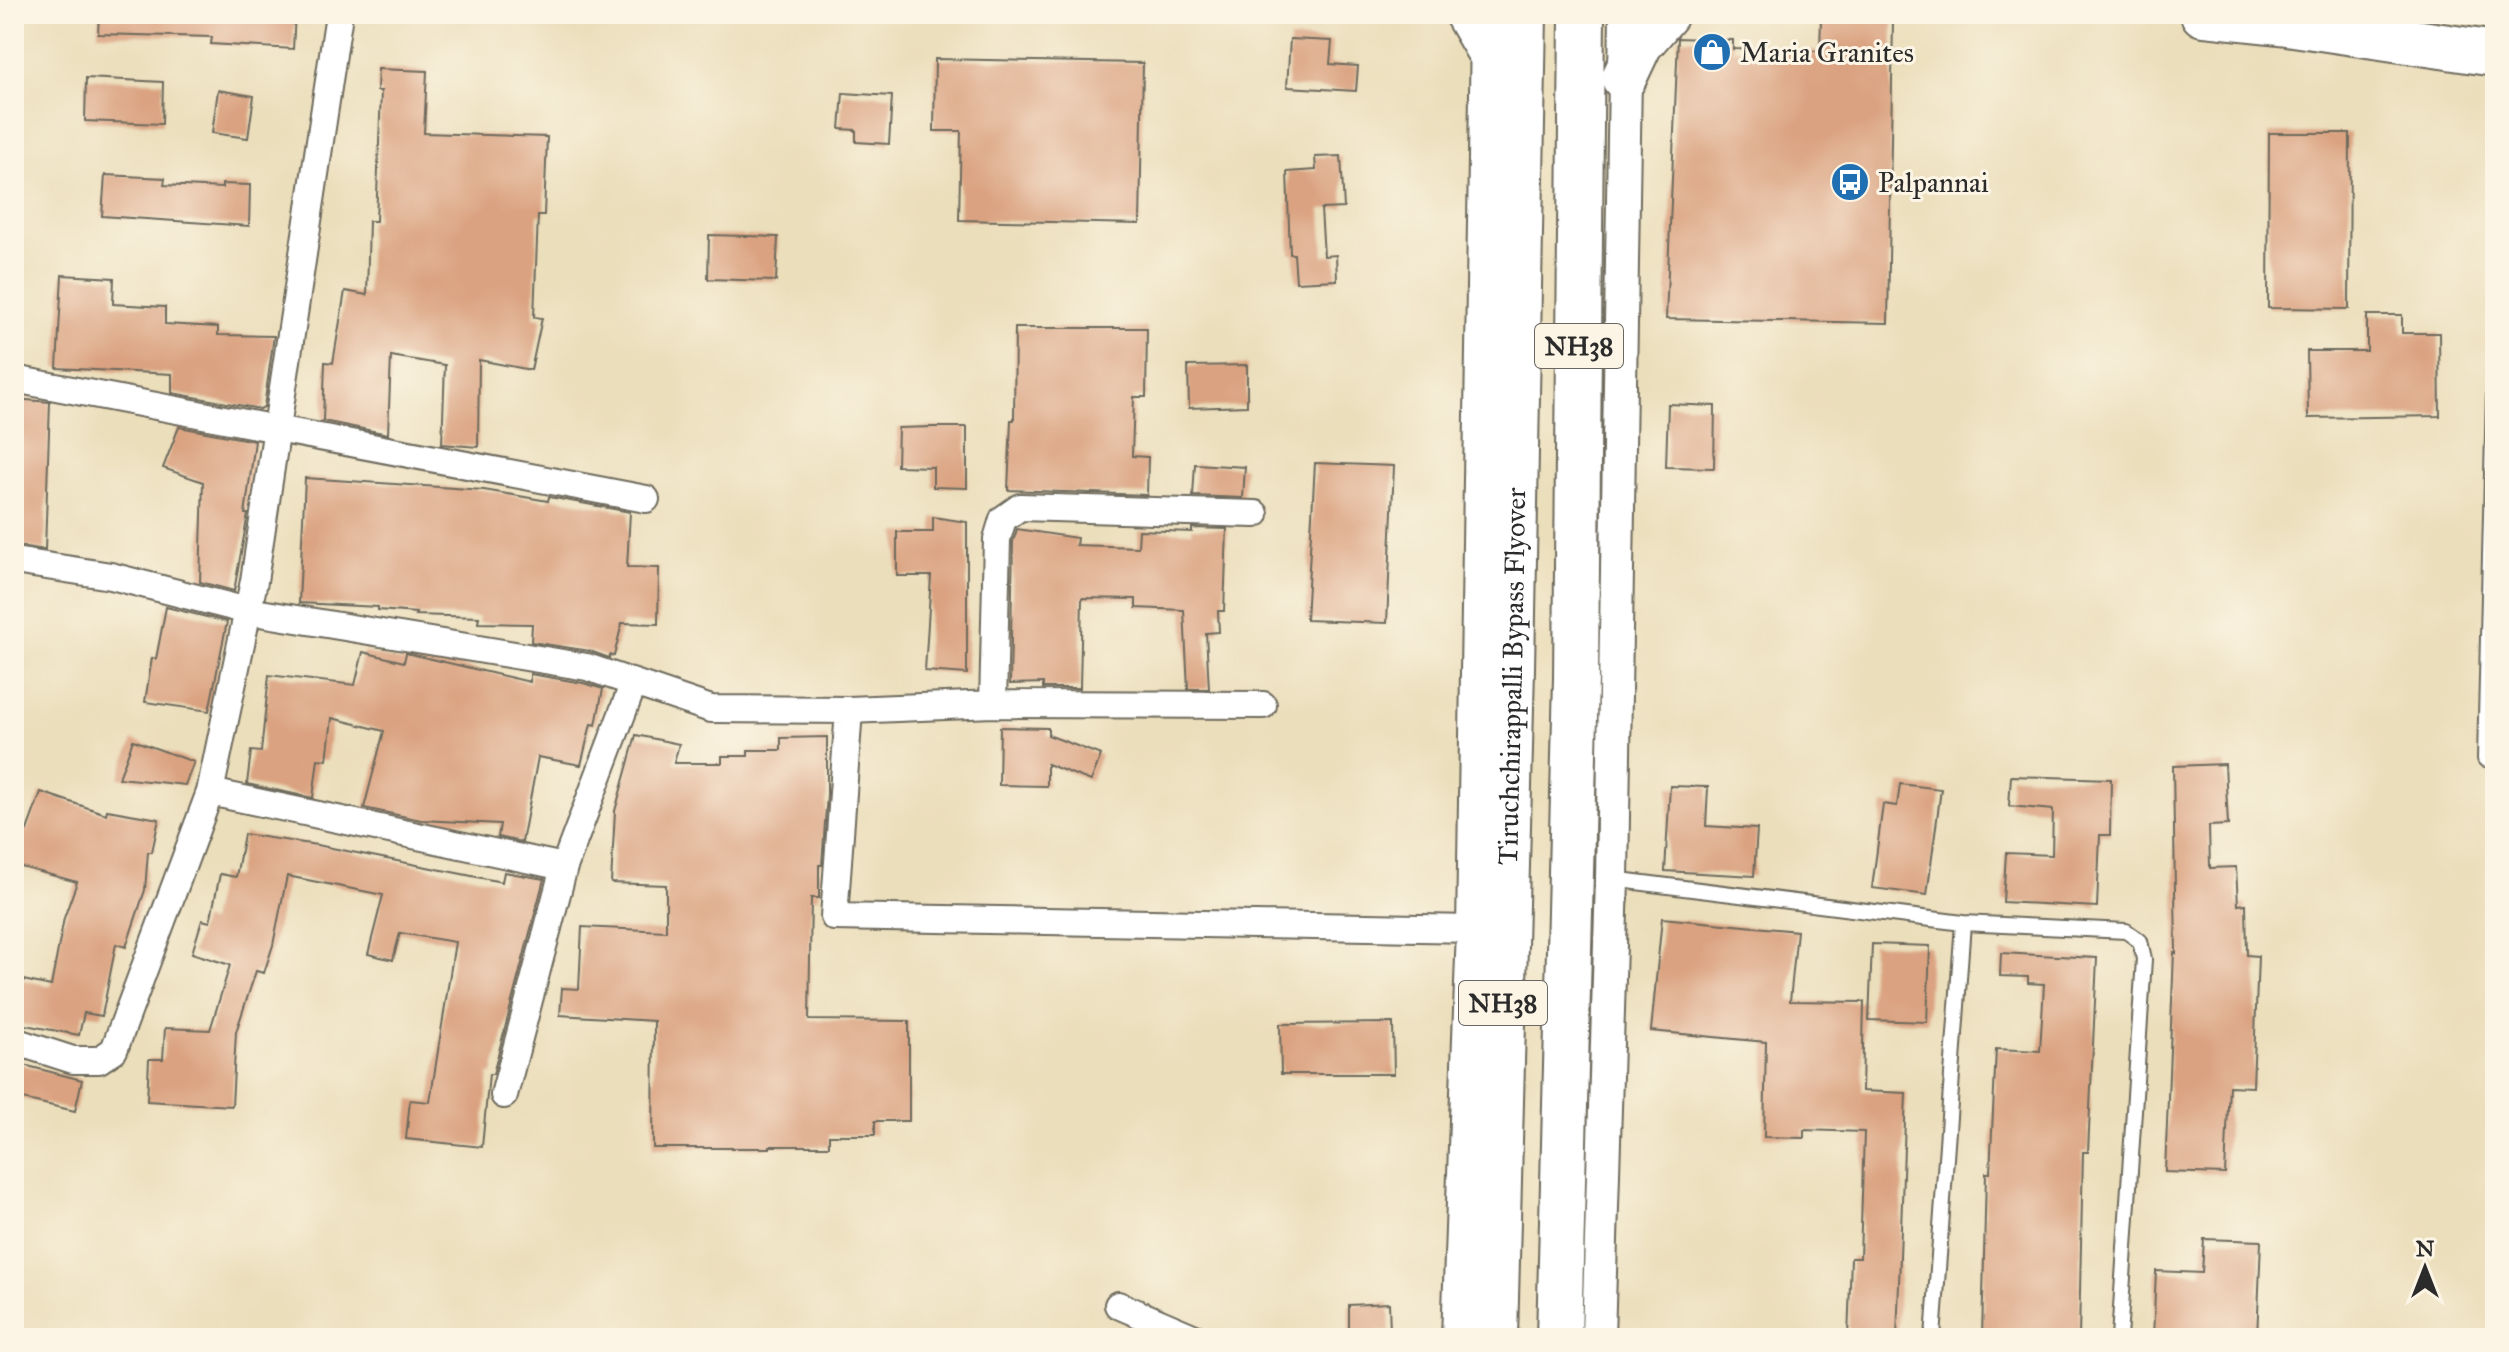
<svg xmlns="http://www.w3.org/2000/svg" width="2509" height="1352" viewBox="0 0 2509 1352" font-family="'IM FELL Great Primer',serif">
<style>
.building{fill:#daa280}
.lines{fill:none;stroke-linecap:round;stroke-linejoin:round}
.service-casing{stroke:#6e6a5d;stroke-width:18}
.minor-casing{stroke:#6e6a5d;stroke-width:30}
.tertiary-casing{stroke:#6e6a5d;stroke-width:36}
.primary-casing{stroke:#6e6a5d;stroke-width:46}
.trunk-casing{stroke:#6e6a5d;stroke-width:48}
.service{stroke:#fff;stroke-width:14}
.minor{stroke:#fff;stroke-width:26}
.tertiary{stroke:#fff;stroke-width:32}
.primary{stroke:#fff;stroke-width:42}
.trunk{stroke:#fff;stroke-width:44}
.labels{text-anchor:middle;stroke-width:6;stroke-linejoin:round;paint-order:stroke}
.shield{fill:#fcf5e5;stroke:#6a6863;stroke-width:2}
.shield-label{font-size:26px;font-weight:bold;fill:#2b2b2b}
.poi-label{font-size:28px;fill:#2b2b2b;stroke:#fcf5e5;text-anchor:start}
.street-label{font-size:28px;fill:#2b2b2b;stroke:#fcf5e5}
</style>
<rect width="100%" height="100%" fill="#fcf5e5"/>
<filter id="ink" filterUnits="userSpaceOnUse"><feTurbulence type="fractalNoise" baseFrequency=".0125" numOctaves="2"/><feDisplacementMap in="SourceGraphic" scale="16" xChannelSelector="R" yChannelSelector="G"/><feConvolveMatrix kernelMatrix="1 2 1 2 8 2 1 2 1" color-interpolation-filters="sRGB"/></filter>
<filter id="wash" filterUnits="userSpaceOnUse"><feTurbulence type="fractalNoise" baseFrequency=".006" numOctaves="4" result="noise"/><feDisplacementMap in="SourceGraphic" scale="32" xChannelSelector="R" yChannelSelector="G"/><feGaussianBlur stdDeviation="1.8" result="paint"/><feColorMatrix in="noise" values="0 0 0 0 0 0 0 0 0 0 0 0 0 0 0 0 0 1.4 0 .05"/><feComposite in="paint" operator="in"/></filter>
<g filter="url(#wash)">
<rect width="100%" height="100%" fill="#ebdebb"/>
<g id="blocks">
<path class="building" d="M 99,14 L 295,14 L 293,49 L 211,44 L 212,37 L 98,34 Z
M 1821,19 L 1893,20 L 1888,323 L 1666,319 L 1678,38 L 1733,40 L 1733,49 L 1820,51 Z
M 1290,39 L 1332,41 L 1330,64 L 1358,66 L 1356,91 L 1287,87 Z
M 935,59 L 1143,63 L 1140,224 L 959,220 L 961,131 L 934,131 Z
M 378,69 L 427,71 L 424,133 L 547,137 L 544,215 L 538,215 L 534,317 L 542,318 L 531,370 L 479,360 L 478,447 L 442,444 L 445,365 L 391,356 L 388,434 L 323,421 L 325,362 L 333,363 L 345,291 L 367,295 L 369,221 L 376,221 L 381,91 L 377,91 Z
M 86,78 L 163,82 L 162,124 L 85,121 Z
M 218,90 L 254,96 L 248,138 L 212,133 Z
M 843,93 L 892,96 L 889,144 L 856,142 L 856,130 L 840,129 Z
M 2269,133 L 2350,133 L 2349,309 L 2268,308 Z
M 1341,156 L 1344,208 L 1321,209 L 1324,256 L 1336,255 L 1337,280 L 1296,282 L 1294,254 L 1290,254 L 1287,172 L 1316,170 L 1315,157 Z
M 105,175 L 165,178 L 164,185 L 222,188 L 222,184 L 250,185 L 249,226 L 102,216 Z
M 709,235 L 778,237 L 776,281 L 708,279 Z
M 62,275 L 114,278 L 113,304 L 165,307 L 165,324 L 218,327 L 218,335 L 274,336 L 264,407 L 260,409 L 172,393 L 172,374 L 57,368 Z
M 2367,315 L 2402,315 L 2402,333 L 2439,333 L 2440,416 L 2308,418 L 2307,351 L 2367,351 Z
M 1015,328 L 1147,328 L 1146,397 L 1134,397 L 1132,456 L 1148,457 L 1147,495 L 1008,490 L 1011,420 L 1014,420 Z
M 1247,365 L 1247,406 L 1189,408 L 1188,366 Z
M 14,399 L 50,402 L 45,550 L 14,545 Z
M 1668,404 L 1715,406 L 1714,468 L 1666,467 Z
M 179,427 L 255,441 L 245,514 L 248,514 L 234,591 L 200,582 L 203,482 L 163,468 Z
M 933,427 L 967,427 L 967,488 L 933,487 L 933,467 L 897,466 L 898,428 Z
M 1315,463 L 1394,466 L 1387,623 L 1306,620 Z
M 1195,464 L 1245,467 L 1243,498 L 1193,496 Z
M 305,478 L 484,490 L 548,501 L 549,497 L 630,512 L 627,567 L 659,568 L 658,624 L 622,623 L 614,656 L 610,655 L 609,658 L 590,651 L 531,642 L 532,624 L 478,623 L 479,617 L 415,615 L 416,613 L 378,610 L 378,607 L 299,603 Z
M 933,517 L 967,522 L 967,674 L 925,671 L 931,576 L 897,576 L 897,532 L 933,532 Z
M 1192,528 L 1227,529 L 1224,611 L 1218,611 L 1219,632 L 1206,633 L 1209,689 L 1188,689 L 1184,610 L 1136,608 L 1136,599 L 1082,598 L 1080,688 L 1043,688 L 1043,683 L 1010,684 L 1013,542 L 1017,529 L 1077,538 L 1076,545 L 1138,547 L 1139,530 L 1192,532 Z
M 166,607 L 227,622 L 209,711 L 145,702 L 152,658 L 156,659 Z
M 363,652 L 404,662 L 406,653 L 530,682 L 530,674 L 583,683 L 603,689 L 596,725 L 591,724 L 581,765 L 538,757 L 522,842 L 498,837 L 500,824 L 421,820 L 364,808 L 384,731 L 332,718 L 327,760 L 318,759 L 313,798 L 247,784 L 251,751 L 261,752 L 269,675 L 355,685 Z
M 1000,727 L 1048,728 L 1048,735 L 1101,755 L 1091,781 L 1047,764 L 1047,786 L 999,785 Z
M 636,735 L 679,744 L 674,763 L 722,763 L 722,756 L 748,756 L 748,750 L 781,750 L 781,738 L 827,737 L 827,794 L 822,865 L 819,865 L 819,898 L 811,898 L 809,1020 L 909,1021 L 909,1121 L 875,1121 L 875,1135 L 829,1135 L 829,1146 L 770,1146 L 770,1148 L 653,1148 L 654,1021 L 560,1015 L 562,988 L 579,989 L 582,927 L 666,931 L 666,885 L 611,883 L 615,811 Z
M 133,740 L 194,762 L 185,785 L 119,778 Z
M 2225,764 L 2228,825 L 2209,826 L 2210,868 L 2236,867 L 2238,905 L 2246,904 L 2247,955 L 2258,956 L 2253,1087 L 2229,1086 L 2225,1174 L 2165,1172 L 2174,952 L 2176,953 L 2173,766 Z
M 2011,776 L 2111,779 L 2110,835 L 2100,835 L 2097,907 L 2003,902 L 2006,853 L 2052,855 L 2053,810 L 2009,806 Z
M 1900,784 L 1941,789 L 1927,895 L 1872,888 L 1883,804 L 1897,806 Z
M 1670,786 L 1708,787 L 1706,826 L 1757,829 L 1754,876 L 1665,871 Z
M 41,792 L 106,814 L 107,810 L 159,819 L 152,852 L 148,852 L 145,890 L 126,947 L 116,944 L 102,1016 L 84,1013 L 79,1035 L 14,1023 L 14,978 L 51,986 L 64,918 L 77,882 L 14,865 L 14,826 L 27,830 Z
M 244,834 L 317,845 L 502,882 L 504,872 L 544,879 L 493,1074 L 489,1074 L 482,1147 L 406,1139 L 410,1100 L 430,1102 L 455,942 L 400,933 L 393,960 L 368,954 L 383,895 L 287,876 L 273,945 L 264,973 L 256,971 L 236,1032 L 232,1106 L 147,1101 L 149,1059 L 163,1059 L 165,1028 L 210,1030 L 230,965 L 192,953 L 202,920 L 210,922 L 220,874 L 236,877 Z
M 1662,918 L 1797,931 L 1790,1001 L 1864,1002 L 1862,1091 L 1906,1093 L 1897,1338 L 1848,1338 L 1851,1258 L 1860,1258 L 1864,1132 L 1804,1130 L 1804,1138 L 1764,1137 L 1766,1042 L 1651,1031 Z
M 1872,944 L 1930,946 L 1927,1022 L 1869,1020 Z
M 2001,953 L 2097,958 L 2088,1152 L 2083,1152 L 2079,1338 L 1982,1338 L 1986,1173 L 1990,1173 L 1996,1049 L 2040,1051 L 2044,984 L 2028,983 L 2028,977 L 2000,976 Z
M 1393,1023 L 1394,1074 L 1281,1074 L 1280,1024 Z
M 20,1064 L 82,1080 L 75,1111 L 14,1097 Z
M 2204,1239 L 2261,1241 L 2257,1338 L 2153,1338 L 2156,1271 L 2202,1273 Z
M 1389,1303 L 1390,1332 L 1349,1333 L 1349,1305 Z"/>
</g>
</g>
<g filter="url(#ink)">
<use href="#blocks" fill-opacity="0" stroke="#6e6a5d" stroke-width="2"/>
<g class="lines">
<g class="service-casing">
<path id="service" d="M 2485,759 L 2495,353
M 1612,879 L 1963,923 L 2126,931 L 2140,941 L 2144,959 L 2119,1338
M 1933,1338 L 1963,923"/>
</g>
<g class="minor-casing">
<path id="minor" d="M 14,379 L 646,499
M 14,561 L 111,576 L 248,611 L 587,667 L 711,709 L 849,710 L 993,704 L 1263,705
M 993,704 L 997,539 L 1003,519 L 1020,507 L 1255,514
M 849,710 L 834,917 L 1473,929
M 210,792 L 564,867
M 14,1041 L 73,1060 L 99,1060 L 114,1050 L 210,792 L 254,581 L 339,14
M 504,1095 L 564,867 L 633,685
M 1118,1305 L 1195,1338"/>
</g>
<g class="tertiary-casing">
<path id="tertiary" d="M 1458,1338 L 1473,929 L 1487,30
M 1598,1338 L 1612,879 L 1626,14"/>
</g>
<g class="primary-casing">
<path id="primary" d="M 1466,14 L 1487,50"/>
</g>
<g class="trunk-casing">
<g id="trunk">
<path d="M 2203,14 L 2287,23 L 2495,54"/>
<path d="M 1624,78 L 1640,44 L 1666,14"/>
<path id="s1" d="M 1495,1338 L 1512,668 L 1524,14"/>
<path d="M 1559,1338 L 1576,678 L 1582,14"/>
</g>
</g>
<use href="#service" class="service"/>
<use href="#minor" class="minor"/>
<use href="#tertiary" class="tertiary"/>
<use href="#primary" class="primary"/>
<use href="#trunk" class="trunk"/>
</g>
</g>
<defs>
<g id="shop-disc" transform="scale(2)"><circle r="9.5" fill="#1f6fb2" stroke="#fcf5e5"/><path d="M-5-2.5h2.3a2.7 3.5 0 0 1 5.4 0H5L5.5 6h-11ZM-1.5-2.5h3a1.5 2.3 0 0 0-3 0Z" fill="#fff"/></g>
<g id="bus-disc" transform="scale(2)"><circle r="9.5" fill="#1f6fb2" stroke="#fcf5e5"/><path d="M-5-6H5V4H4V6H2V4H-2V6H-4V4H-5ZM-3.5-4V0h7V-4ZM-3.5 1.2v1.5H-2V1.2ZM2 1.2v1.5H3.5V1.2Z" fill="#fff"/></g>
</defs>
<g fill-rule="evenodd">
<use href="#shop-disc" x="1712" y="52"/>
<use href="#bus-disc" x="1850" y="182"/>
</g>
<g class="labels">
<g class="shield">
<rect x="1535" y="324" width="88" height="44" rx="6"/>
<rect x="1459" y="981" width="88" height="44" rx="6"/>
</g>
<g class="shield-label">
<text x="1579" y="355">NH38</text>
<text x="1503" y="1012">NH38</text>
</g>
<g class="poi-label">
<text x="1740" y="62">Maria Granites</text>
<text x="1878" y="192">Palpannai</text>
</g>
<g class="street-label">
<text dy="10" stroke="none"><textPath href="#s1" startOffset="662">Tiruchchirappalli Bypass Flyover</textPath></text>
</g>
</g>
<rect width="2509" height="1352" fill="none" stroke="#fcf5e5" stroke-width="48"/>
<g transform="translate(2425 1268)" stroke="#fcf5e5" stroke-width="6" paint-order="stroke">
<path d="M0-6L14 30L0 20L-14 30Z" fill="#2b2b2b"/>
<text y="-12" font-size="22" font-weight="bold" text-anchor="middle" fill="#2b2b2b">N</text>
</g>
</svg>
